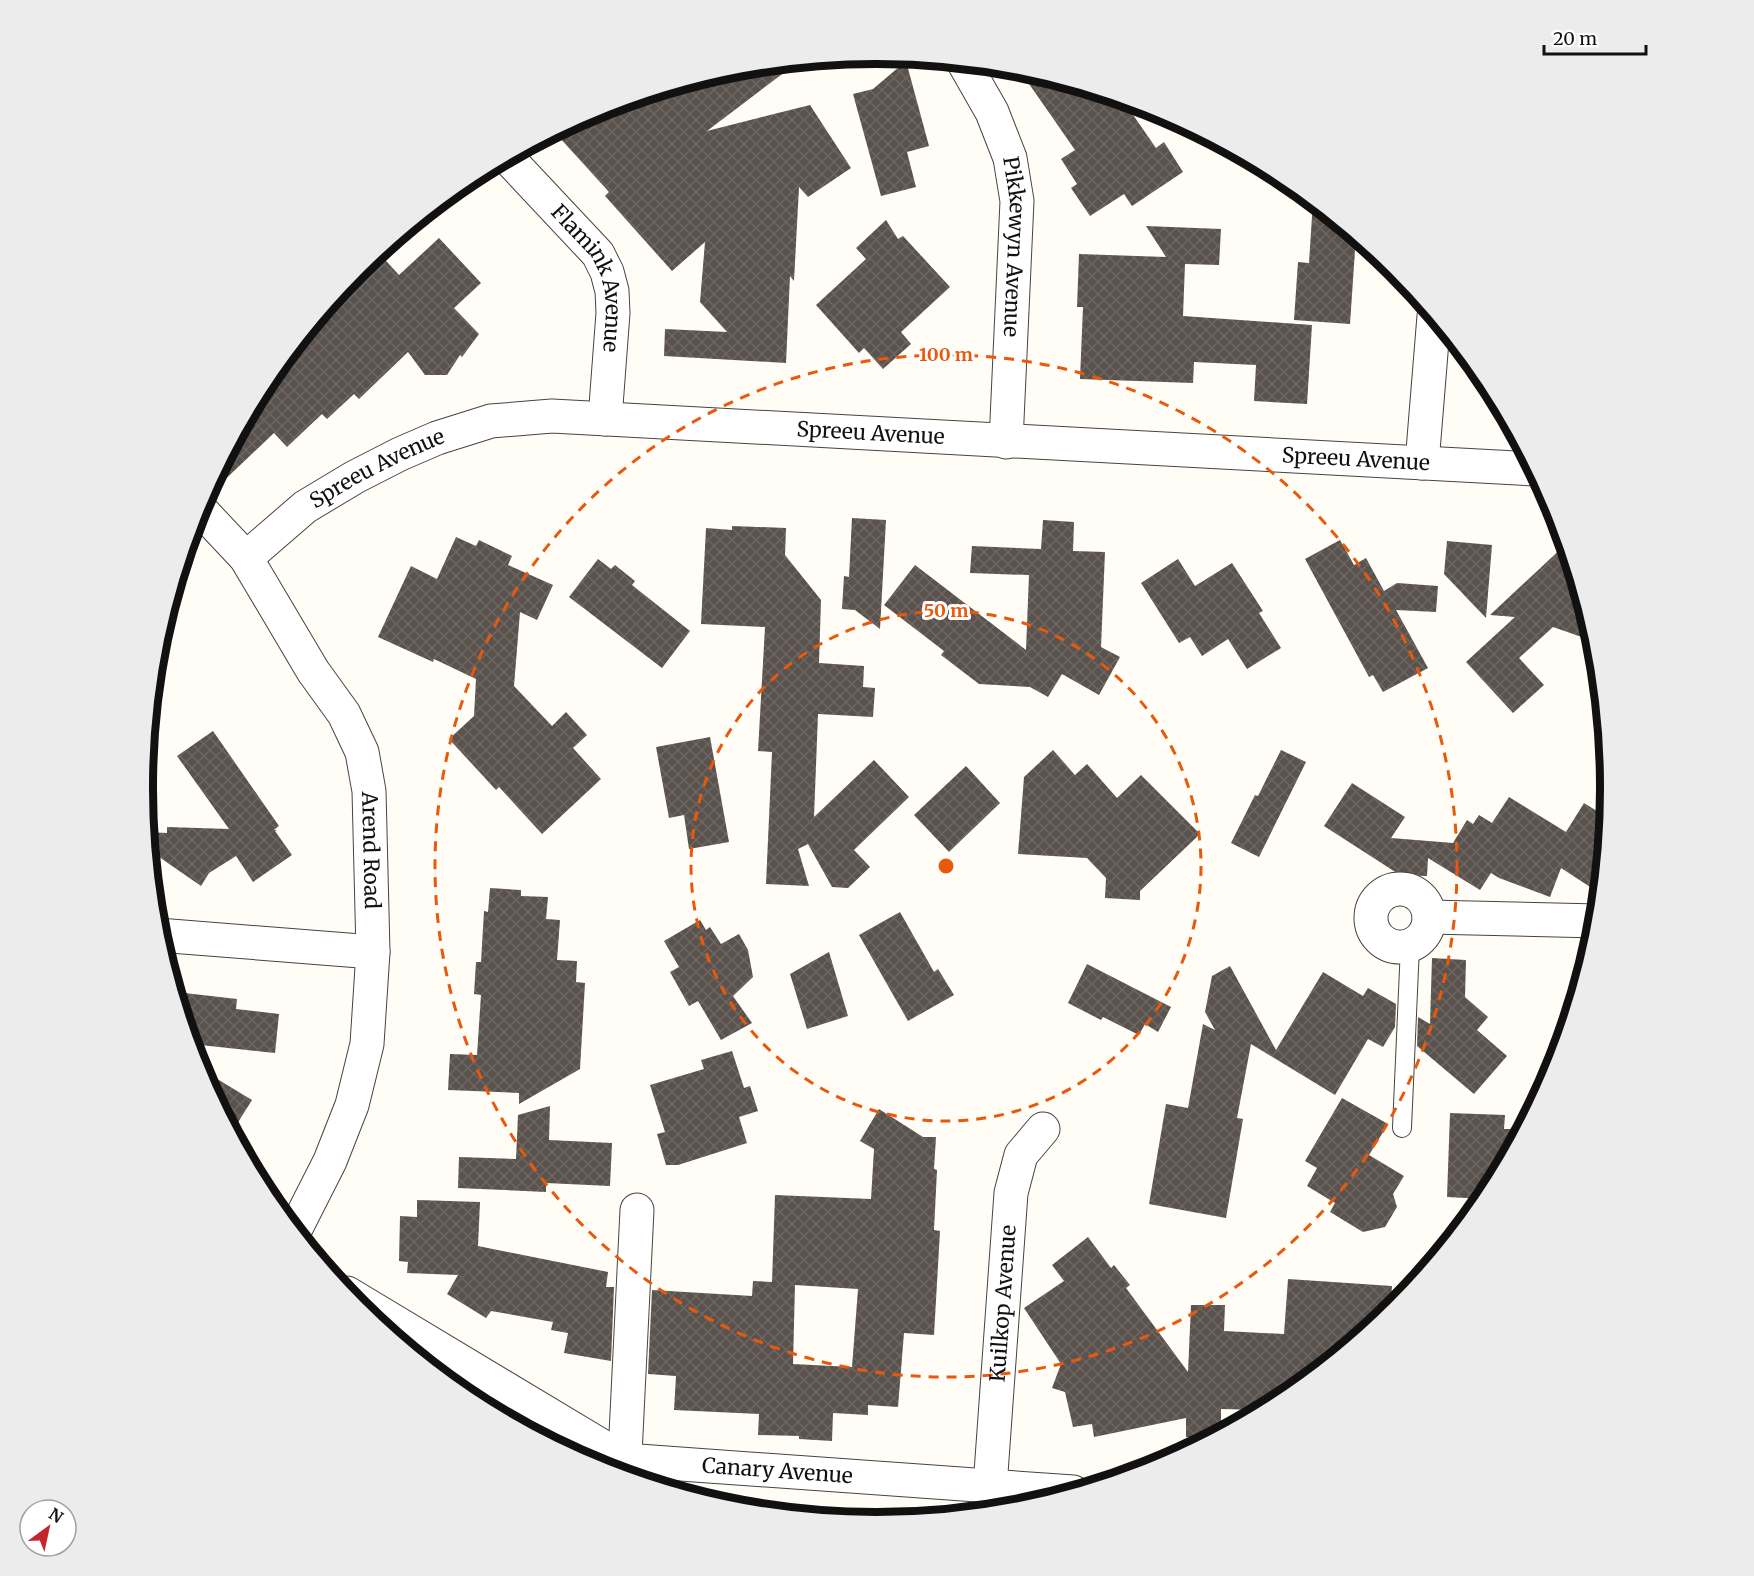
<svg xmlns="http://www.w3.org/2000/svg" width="1754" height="1576" viewBox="0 0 1754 1576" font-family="Merriweather,serif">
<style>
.building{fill:url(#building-cross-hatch);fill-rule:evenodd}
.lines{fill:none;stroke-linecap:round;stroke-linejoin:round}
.lane-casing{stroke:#444;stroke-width:20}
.street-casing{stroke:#444;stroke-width:35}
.lane{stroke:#fff;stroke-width:18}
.street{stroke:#fff;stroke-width:33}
.ring{fill:none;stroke:#e8590c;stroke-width:3;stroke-dasharray:10 8}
.labels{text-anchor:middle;stroke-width:6;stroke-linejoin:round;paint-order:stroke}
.street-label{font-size:21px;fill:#111;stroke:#fff}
.rim{fill:none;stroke:#111;stroke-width:8}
.centre{fill:#e8590c;stroke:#fff;stroke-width:3}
.ring-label{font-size:18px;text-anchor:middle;font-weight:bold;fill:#e8590c;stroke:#fff;stroke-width:6;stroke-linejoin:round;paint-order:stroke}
</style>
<defs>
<pattern id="building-cross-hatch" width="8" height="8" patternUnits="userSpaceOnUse" patternTransform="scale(1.5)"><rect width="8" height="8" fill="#5a524d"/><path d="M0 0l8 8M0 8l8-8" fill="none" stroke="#6d6662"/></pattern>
</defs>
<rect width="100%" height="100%" fill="#fffdf5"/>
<path class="building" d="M 906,61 L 929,146 L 907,152 L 916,187 L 881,196 L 853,94 L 873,89 Z
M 798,62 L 707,131 L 810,105 L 851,168 L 808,197 L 799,187 L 794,281 L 790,276 L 786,363 L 664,356 L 665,329 L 727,332 L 700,302 L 705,242 L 672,271 L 605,196 L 609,192 L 559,137 L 566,131 L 563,127 L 596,110 L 734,68 Z
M 1018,68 L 1122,99 L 1156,148 L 1164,142 L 1183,172 L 1132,206 L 1124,194 L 1090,216 L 1071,188 L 1077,184 L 1061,159 L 1075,150 Z
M 1313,201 L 1356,236 L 1350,324 L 1294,320 L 1298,262 L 1309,263 Z
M 886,220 L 898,239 L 903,236 L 950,287 L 901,332 L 911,344 L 883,369 L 864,348 L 859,353 L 816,305 L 866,259 L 856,248 Z
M 1146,226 L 1221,229 L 1219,265 L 1185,264 L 1183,316 L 1312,325 L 1307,404 L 1254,401 L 1256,365 L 1194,362 L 1193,383 L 1080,379 L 1083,307 L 1077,307 L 1079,254 L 1166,257 Z
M 439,238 L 481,283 L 454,308 L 479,334 L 462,357 L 460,355 L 447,375 L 425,375 L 408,352 L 359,399 L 354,394 L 327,419 L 322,414 L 287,447 L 274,433 L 213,491 L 209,488 L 267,380 L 358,269 L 378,252 L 399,275 Z
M 852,518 L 886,520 L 880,629 L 855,610 L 842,609 L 844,576 L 849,577 Z
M 1043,520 L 1074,522 L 1073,551 L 1105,552 L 1101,647 L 1120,657 L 1099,695 L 1062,674 L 1048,697 L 1030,687 L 979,684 L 941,655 L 944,651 L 884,605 L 915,565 L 1026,650 L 1029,575 L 970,573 L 972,546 L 1041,549 Z
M 732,526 L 786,528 L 785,555 L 821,600 L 819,663 L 864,666 L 863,687 L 875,688 L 873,717 L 818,714 L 814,817 L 874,760 L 909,797 L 854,850 L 870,867 L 848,888 L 832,887 L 808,844 L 798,849 L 809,886 L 766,884 L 772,752 L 758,751 L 765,627 L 701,624 L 706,528 L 732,530 Z
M 456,537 L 476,546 L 479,540 L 512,556 L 508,565 L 553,585 L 537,620 L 520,612 L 514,686 L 552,726 L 566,712 L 587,735 L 573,748 L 601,779 L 542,834 L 499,787 L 496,790 L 449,739 L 474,716 L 476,679 L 434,659 L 433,662 L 378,637 L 411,566 L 437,579 Z
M 1340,540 L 1354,565 L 1366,558 L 1384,591 L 1397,583 L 1438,586 L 1436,612 L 1396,610 L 1428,668 L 1383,692 L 1373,675 L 1369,677 L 1305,559 Z
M 1447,541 L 1492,545 L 1486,618 L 1444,574 Z
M 1566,544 L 1596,642 L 1553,627 L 1519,658 L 1544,685 L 1513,713 L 1466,662 L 1515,617 L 1490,615 Z
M 598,559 L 611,569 L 615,565 L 635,581 L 632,585 L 690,631 L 662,668 L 569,597 Z
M 1178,559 L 1195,586 L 1232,563 L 1263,611 L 1259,613 L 1281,648 L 1247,669 L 1228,639 L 1202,656 L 1190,637 L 1179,643 L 1141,583 Z
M 213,731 L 279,826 L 274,830 L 277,830 L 275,831 L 292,855 L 253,882 L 236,856 L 209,873 L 201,886 L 149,850 L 147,832 L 167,833 L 167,827 L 229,829 L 177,756 Z
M 710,737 L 729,842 L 689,849 L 684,815 L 669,818 L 656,747 Z
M 1053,750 L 1075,775 L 1087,764 L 1117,798 L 1141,775 L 1200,834 L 1140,891 L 1140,900 L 1105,898 L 1106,878 L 1087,858 L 1018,854 L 1024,777 Z
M 1281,750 L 1306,762 L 1259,857 L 1231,843 L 1255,795 L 1258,796 Z
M 966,766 L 1000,803 L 949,852 L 914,815 Z
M 1352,783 L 1405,817 L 1391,838 L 1453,843 L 1467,820 L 1473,824 L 1479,815 L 1492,823 L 1509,797 L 1566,832 L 1584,803 L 1608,818 L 1601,894 L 1561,868 L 1550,897 L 1499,878 L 1491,873 L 1480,890 L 1428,858 L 1427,876 L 1400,875 L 1324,826 Z
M 490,888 L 521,890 L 521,896 L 548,897 L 546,919 L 560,920 L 557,960 L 577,961 L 576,982 L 585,983 L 580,1069 L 519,1104 L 519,1093 L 448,1090 L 450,1054 L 477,1055 L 481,995 L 474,994 L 476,962 L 481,962 L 484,911 L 488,912 Z
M 900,912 L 934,972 L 938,969 L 954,995 L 908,1021 L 859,935 Z
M 700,920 L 706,930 L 710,927 L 721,944 L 739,934 L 748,950 L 753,977 L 733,996 L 752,1023 L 721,1040 L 698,1001 L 689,1006 L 670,972 L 679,967 L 664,941 Z
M 829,952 L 848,1016 L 807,1029 L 790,974 Z
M 1432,958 L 1466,960 L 1465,997 L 1488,1017 L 1477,1030 L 1507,1056 L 1474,1094 L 1417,1046 L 1418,1017 L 1430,1024 Z
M 1087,964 L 1171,1007 L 1158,1032 L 1145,1024 L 1139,1035 L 1103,1017 L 1101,1020 L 1068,1003 Z
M 1230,966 L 1276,1050 L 1323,972 L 1363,996 L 1368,988 L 1396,1004 L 1395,1027 L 1383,1047 L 1368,1039 L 1335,1095 L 1251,1044 L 1237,1118 L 1243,1119 L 1226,1218 L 1149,1204 L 1166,1104 L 1188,1108 L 1203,1024 L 1215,1030 L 1205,1012 L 1212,976 Z
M 176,992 L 237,999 L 236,1009 L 279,1014 L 275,1053 L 191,1044 Z
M 732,1051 L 744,1088 L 750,1086 L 758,1111 L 739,1117 L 747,1143 L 678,1165 L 666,1165 L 657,1134 L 665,1132 L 650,1085 L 704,1069 L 701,1060 Z
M 199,1068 L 252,1100 L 232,1132 L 199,1069 Z
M 1342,1098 L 1388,1124 L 1369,1155 L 1404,1176 L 1393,1194 L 1397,1207 L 1385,1227 L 1363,1232 L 1330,1212 L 1335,1203 L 1307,1186 L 1317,1168 L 1305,1161 Z
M 550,1106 L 549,1140 L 612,1143 L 610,1186 L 546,1183 L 546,1192 L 458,1188 L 459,1157 L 516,1159 L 518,1115 Z
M 879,1109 L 923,1137 L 936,1137 L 934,1169 L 937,1170 L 934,1230 L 940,1231 L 934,1335 L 904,1333 L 898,1407 L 868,1405 L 868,1415 L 833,1413 L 832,1441 L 799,1439 L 799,1436 L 758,1435 L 759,1414 L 674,1410 L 676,1376 L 648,1374 L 652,1290 L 752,1296 L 753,1281 L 772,1282 L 775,1195 L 871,1199 L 874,1149 L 860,1141 ZM 795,1285 L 858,1289 L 852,1367 L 793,1364 Z
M 1450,1113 L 1505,1115 L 1504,1129 L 1523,1129 L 1485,1199 L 1447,1197 Z
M 417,1200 L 480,1202 L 478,1246 L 608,1272 L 606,1287 L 614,1287 L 611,1361 L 564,1353 L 568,1333 L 551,1330 L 553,1322 L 491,1311 L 486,1318 L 447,1294 L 458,1275 L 407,1273 L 408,1262 L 399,1261 L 400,1216 L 417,1217 Z
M 1088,1237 L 1111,1268 L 1114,1265 L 1130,1285 L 1126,1288 L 1188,1372 L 1191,1305 L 1225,1305 L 1224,1331 L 1284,1334 L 1288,1279 L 1392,1286 L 1390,1312 L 1284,1398 L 1262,1410 L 1221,1409 L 1221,1433 L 1211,1438 L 1186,1437 L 1186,1418 L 1094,1437 L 1092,1424 L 1073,1427 L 1065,1392 L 1052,1388 L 1061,1364 L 1024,1308 L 1064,1281 L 1052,1265 Z"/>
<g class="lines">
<g class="lane-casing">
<path id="lane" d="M 1402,1128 L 1410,946"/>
</g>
<g class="street-casing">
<g id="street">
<path id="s1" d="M 964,63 L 992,112 L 1010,158 L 1017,201 L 1006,442"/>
<path id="s2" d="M 507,157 L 598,254 L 607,272 L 612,291 L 613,313 L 605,419"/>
<path d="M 1422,463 L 1434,316"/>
<path id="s3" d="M 199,508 L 246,558 L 313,671 L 344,714 L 362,752 L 369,791 L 373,952 L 367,1044 L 352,1105 L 330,1161 L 295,1230"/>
<path id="s4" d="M 246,558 L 305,507 L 355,477 L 400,454 L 437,438 L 491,421 L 552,416 L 1535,469"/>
<circle cx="1400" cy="918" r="29"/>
<path d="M 1429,917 L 1598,921"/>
<path d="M 158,935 L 373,952"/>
<path id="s5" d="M 347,1293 L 625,1460 L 1073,1492"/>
<path d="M 624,1475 L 637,1210"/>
<path id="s6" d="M 990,1487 L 1011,1193 L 1021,1155 L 1043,1129"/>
</g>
</g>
<use href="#lane" class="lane"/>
<use href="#street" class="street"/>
</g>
<g class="ring">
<circle cx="946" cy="866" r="255"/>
<circle cx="946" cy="866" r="511"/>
</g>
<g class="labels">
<g class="street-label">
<text dy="7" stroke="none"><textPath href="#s1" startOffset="195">Pikkewyn Avenue</textPath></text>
<text dy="7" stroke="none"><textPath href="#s2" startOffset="152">Flamink Avenue</textPath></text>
<text dy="7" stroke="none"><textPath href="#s4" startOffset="664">Spreeu Avenue</textPath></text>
<text dy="7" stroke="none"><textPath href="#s4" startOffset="1150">Spreeu Avenue</textPath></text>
<text dy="7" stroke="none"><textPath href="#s4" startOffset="160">Spreeu Avenue</textPath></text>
<text dy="7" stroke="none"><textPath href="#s3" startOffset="394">Arend Road</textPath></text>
<text dy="7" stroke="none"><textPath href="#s6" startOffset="184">Kuilkop Avenue</textPath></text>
<text dy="7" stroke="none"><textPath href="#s5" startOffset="477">Canary Avenue</textPath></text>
</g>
</g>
<path d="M0 0H1754V1576H0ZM876 64H877A723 723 0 0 1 1600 787V789A723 723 0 0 1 877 1512H876A723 723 0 0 1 153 789V787A723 723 0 0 1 876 64Z" fill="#ececec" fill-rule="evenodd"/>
<path class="rim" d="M876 64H877A723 723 0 0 1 1600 787V789A723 723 0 0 1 877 1512H876A723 723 0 0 1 153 789V787A723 723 0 0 1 876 64Z"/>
<circle cx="946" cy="866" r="9" class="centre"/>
<g class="ring-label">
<text x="946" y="361">100 m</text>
<text x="946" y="617">50 m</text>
</g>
<g transform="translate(48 1528) rotate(33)"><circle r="28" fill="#ffffff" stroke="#a0a0a0" stroke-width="1.5"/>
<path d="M0-4.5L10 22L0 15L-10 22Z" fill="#c4262e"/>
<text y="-9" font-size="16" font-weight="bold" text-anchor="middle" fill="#111111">N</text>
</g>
<path d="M1544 45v9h102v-9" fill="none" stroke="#111111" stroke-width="3"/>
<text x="1553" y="45" font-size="18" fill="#111111" stroke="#ffffff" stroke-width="4.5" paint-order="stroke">20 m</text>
</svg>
